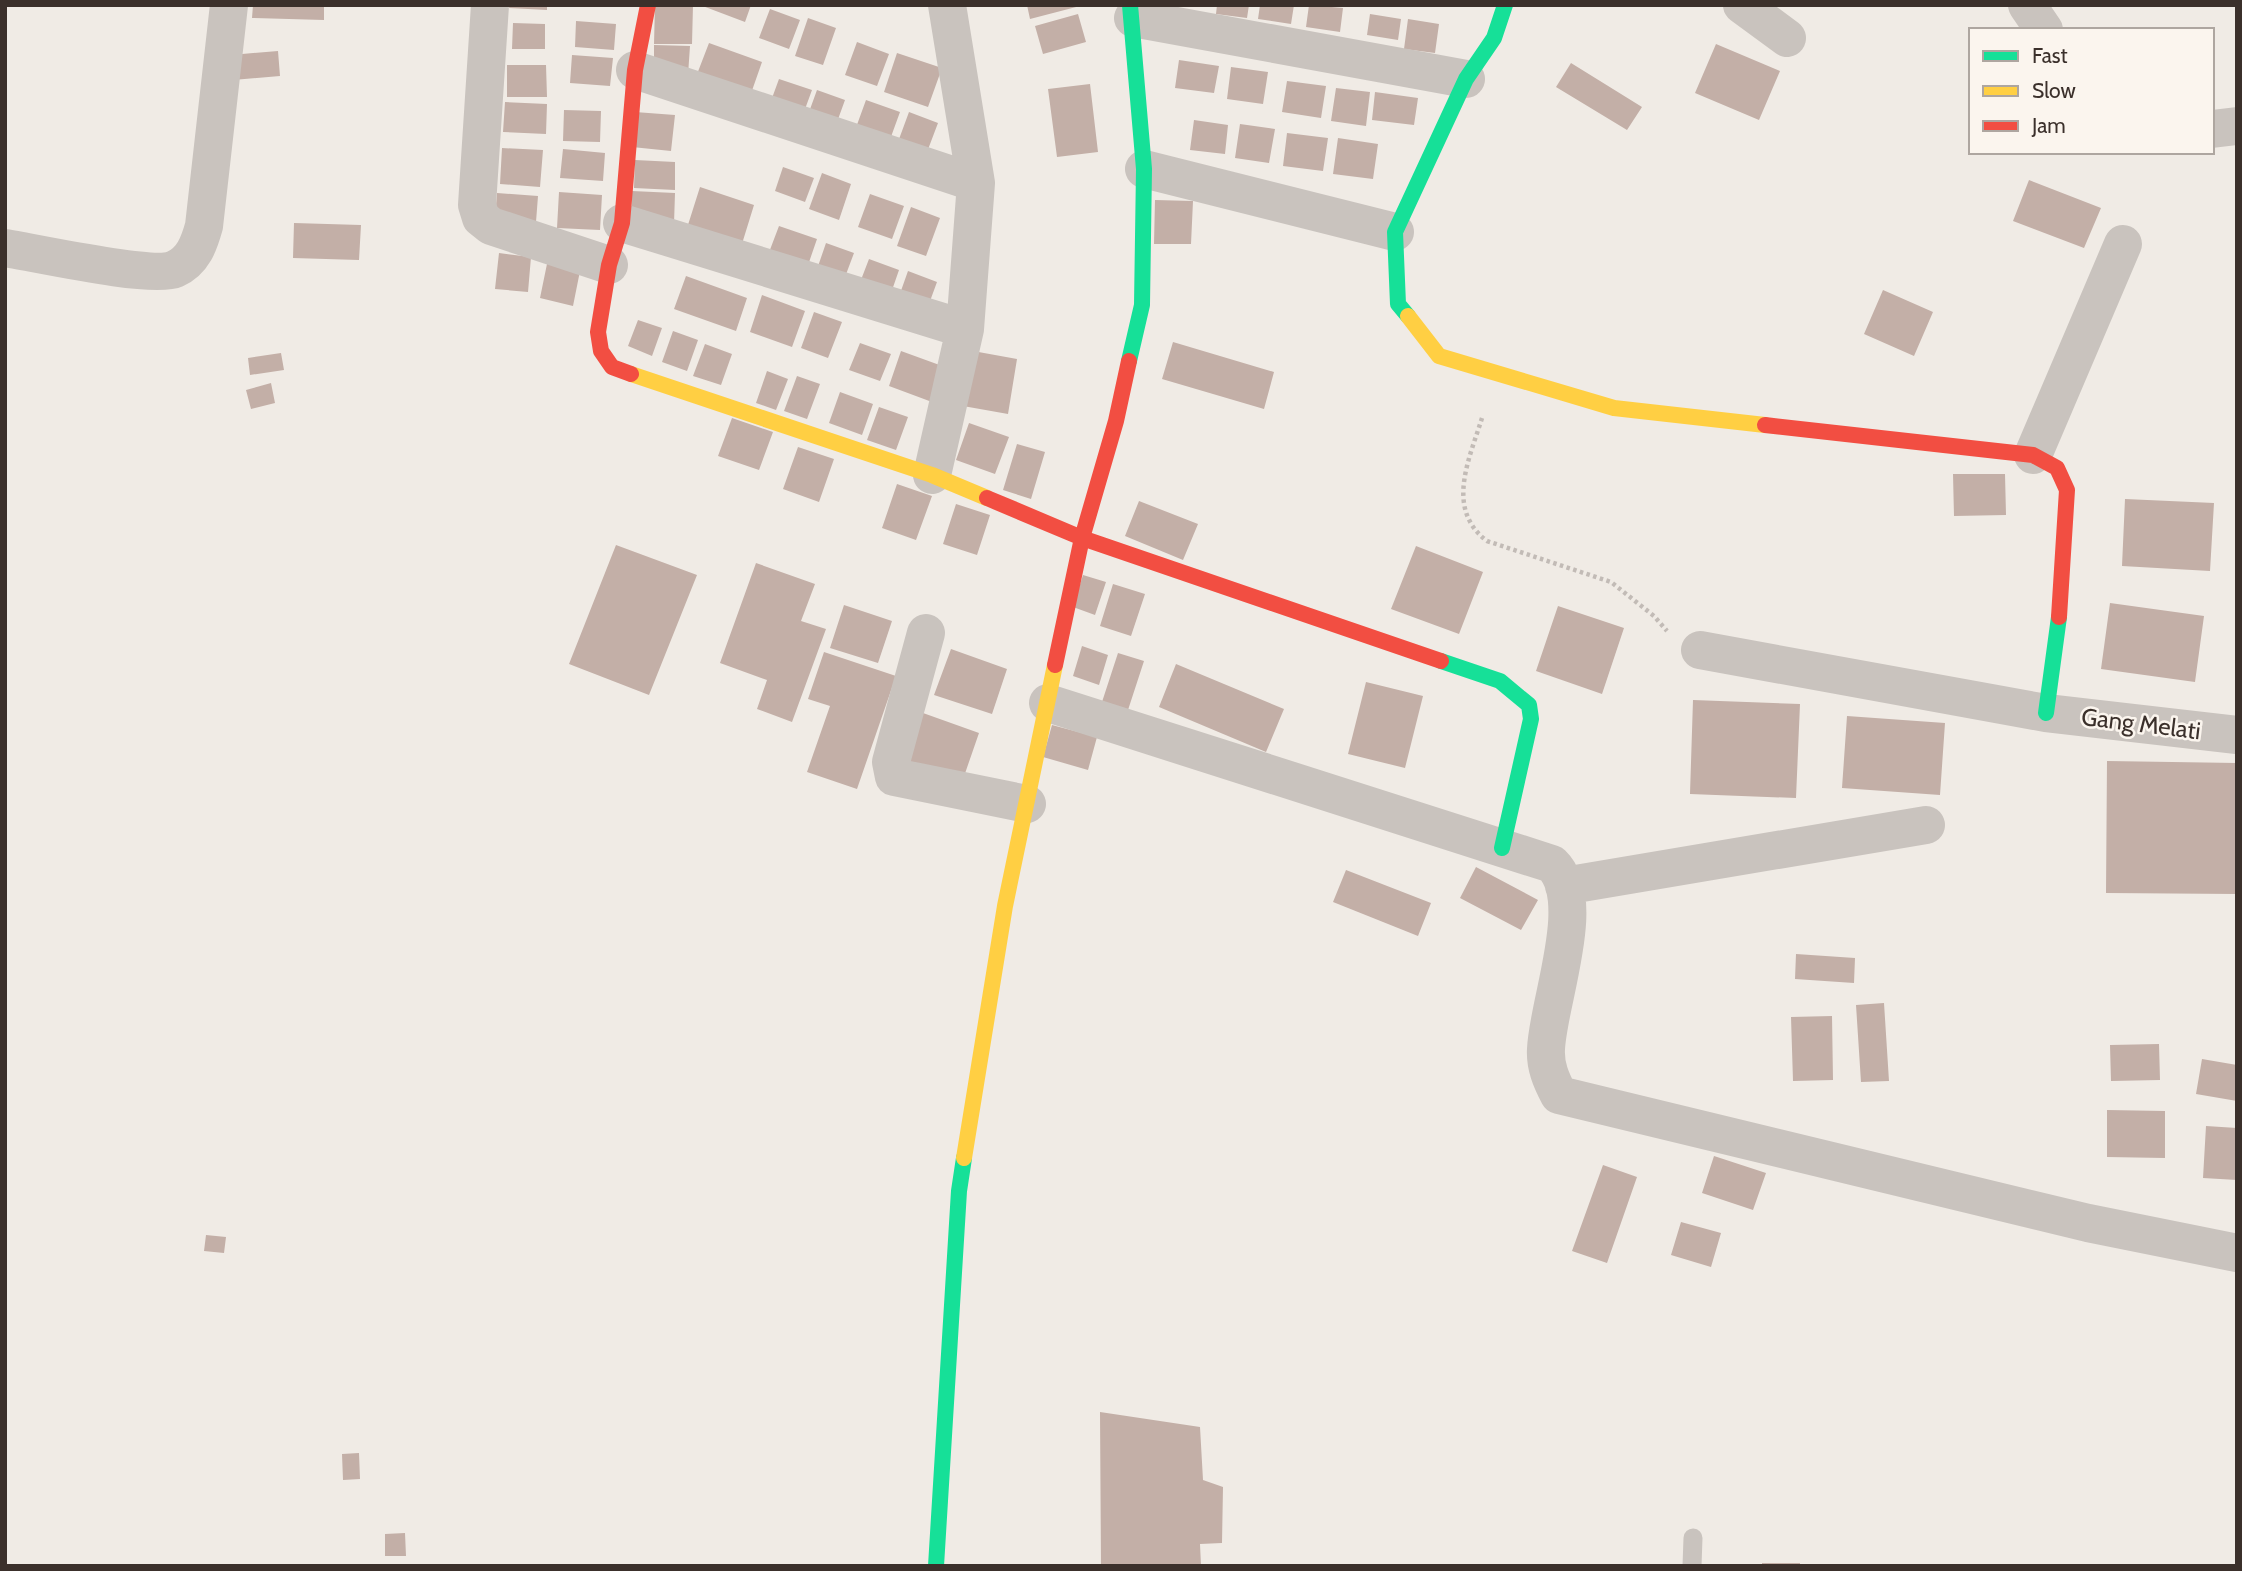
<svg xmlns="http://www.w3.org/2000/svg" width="2242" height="1571" viewBox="0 0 2242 1571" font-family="Cabin,sans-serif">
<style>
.building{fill:#c3afa7}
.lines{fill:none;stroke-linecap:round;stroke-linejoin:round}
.path{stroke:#c2bbb6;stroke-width:4.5;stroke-dasharray:3.5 3.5;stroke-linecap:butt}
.lane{stroke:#c9c3be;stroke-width:19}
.street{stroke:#c9c3be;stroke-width:38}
.fast{stroke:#16e098;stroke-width:16}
.slow{stroke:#ffcf43;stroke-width:16}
.jam{stroke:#f24e42;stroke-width:16}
.labels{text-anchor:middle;stroke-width:5;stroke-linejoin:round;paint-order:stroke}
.street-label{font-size:24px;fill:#3b302b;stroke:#fbf5ee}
</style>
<rect width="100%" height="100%" fill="#f0ebe5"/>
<path class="building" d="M 253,5 L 324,5 L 324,20 L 252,18 Z
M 510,5 L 547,5 L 547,10 L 509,8 Z
M 655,5 L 693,5 L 692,44 L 654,44 Z
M 700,5 L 751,5 L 745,22 Z
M 1027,5 L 1080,5 L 1080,6 L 1030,19 Z
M 1217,5 L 1249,5 L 1247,18 L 1216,14 Z
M 1260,5 L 1294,5 L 1291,24 L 1258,19 Z
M 1309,5 L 1343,8 L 1340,32 L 1306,27 Z
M 770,9 L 800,20 L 789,49 L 759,38 Z
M 1078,14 L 1086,42 L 1043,54 L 1035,26 Z
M 1370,14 L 1401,19 L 1398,40 L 1367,35 Z
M 808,18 L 836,28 L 823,65 L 795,56 Z
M 1408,19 L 1439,24 L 1435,53 L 1404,49 Z
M 576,21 L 616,24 L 614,50 L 575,47 Z
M 513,23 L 545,24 L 545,49 L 512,49 Z
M 857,42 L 889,54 L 877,86 L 845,75 Z
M 709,43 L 762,62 L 748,102 L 694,82 Z
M 1716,44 L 1780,71 L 1759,120 L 1695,93 Z
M 654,45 L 690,46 L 688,75 L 654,74 Z
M 278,51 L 280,76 L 233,80 L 231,55 Z
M 897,53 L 942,68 L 928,107 L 884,92 Z
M 572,55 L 613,58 L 610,86 L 570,83 Z
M 1179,60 L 1219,66 L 1214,93 L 1175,88 Z
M 1571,63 L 1642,107 L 1627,130 L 1556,87 Z
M 507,65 L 546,65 L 547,97 L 507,97 Z
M 1231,67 L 1268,72 L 1263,104 L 1227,99 Z
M 779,79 L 812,90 L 801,120 L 768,109 Z
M 1287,81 L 1326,86 L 1321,118 L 1282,112 Z
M 1090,84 L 1098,152 L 1057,157 L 1048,89 Z
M 1336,88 L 1370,92 L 1366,126 L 1331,121 Z
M 817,90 L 845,100 L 833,133 L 805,123 Z
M 1375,92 L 1418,98 L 1414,125 L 1372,120 Z
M 866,100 L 900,112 L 888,145 L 854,133 Z
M 505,102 L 547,104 L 546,134 L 503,132 Z
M 564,110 L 601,111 L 600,142 L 563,141 Z
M 635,112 L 675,115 L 671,151 L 632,147 Z
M 909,112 L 938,123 L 924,160 L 895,150 Z
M 1194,120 L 1228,125 L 1225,154 L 1190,150 Z
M 1240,124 L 1275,129 L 1269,163 L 1235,158 Z
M 1287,133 L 1328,138 L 1323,171 L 1283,166 Z
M 1338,138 L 1378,144 L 1373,179 L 1333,174 Z
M 502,148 L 543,150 L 540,187 L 500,184 Z
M 563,149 L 605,153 L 603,181 L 560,178 Z
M 635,160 L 675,162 L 675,190 L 634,188 Z
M 783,167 L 814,178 L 805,202 L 775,191 Z
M 822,173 L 851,184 L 839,220 L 809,209 Z
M 2029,180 L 2101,208 L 2084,248 L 2013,221 Z
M 700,187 L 754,205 L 741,247 L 687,228 Z
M 632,191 L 675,193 L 674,224 L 631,222 Z
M 559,192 L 602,195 L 600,230 L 557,228 Z
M 497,193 L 538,196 L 536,222 L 495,219 Z
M 870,194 L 904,206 L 892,239 L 858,227 Z
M 1155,200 L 1193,201 L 1191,244 L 1154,244 Z
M 911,207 L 940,218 L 926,256 L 897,246 Z
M 294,223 L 361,225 L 359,260 L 293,258 Z
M 779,226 L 817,239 L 807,268 L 768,255 Z
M 826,243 L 854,253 L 842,285 L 815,275 Z
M 499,253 L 531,257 L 528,292 L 495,289 Z
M 548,259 L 581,266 L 573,306 L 540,298 Z
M 869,259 L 899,270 L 890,296 L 859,285 Z
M 908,271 L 937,282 L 926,312 L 897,302 Z
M 686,276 L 747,298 L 736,331 L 674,309 Z
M 1883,290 L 1933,312 L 1914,356 L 1864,334 Z
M 762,295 L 805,311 L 792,347 L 750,332 Z
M 814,312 L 842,322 L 828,358 L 801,348 Z
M 638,320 L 662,328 L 652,356 L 628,346 Z
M 673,331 L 698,340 L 687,371 L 662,362 Z
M 1173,342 L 1274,372 L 1264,409 L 1162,379 Z
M 860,343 L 891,354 L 880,381 L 849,370 Z
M 705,344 L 732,354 L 721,385 L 693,376 Z
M 901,351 L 945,367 L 932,402 L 889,386 Z
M 973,351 L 1017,359 L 1008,414 L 963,406 Z
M 281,353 L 284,370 L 250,375 L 248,358 Z
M 767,371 L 788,379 L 776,410 L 756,403 Z
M 797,376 L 820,384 L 807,419 L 784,411 Z
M 271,383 L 275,403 L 251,409 L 246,390 Z
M 840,392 L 873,404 L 862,435 L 829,423 Z
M 879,407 L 908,417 L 896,450 L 867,440 Z
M 732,418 L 773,432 L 759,470 L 718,456 Z
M 969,423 L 1009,437 L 995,474 L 956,460 Z
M 1017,444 L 1045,452 L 1031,499 L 1003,490 Z
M 798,447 L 834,459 L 819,502 L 783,489 Z
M 1953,474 L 2005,474 L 2006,515 L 1954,516 Z
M 897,484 L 932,496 L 916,540 L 882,528 Z
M 2125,499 L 2214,503 L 2210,571 L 2122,566 Z
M 1139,501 L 1198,524 L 1183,560 L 1125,536 Z
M 956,504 L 990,515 L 977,555 L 943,544 Z
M 616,545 L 697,575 L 649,695 L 569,664 Z
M 1416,546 L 1483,572 L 1459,634 L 1391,609 Z
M 756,563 L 815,584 L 801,621 L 826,629 L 792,722 L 757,709 L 767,680 L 720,663 Z
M 1083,575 L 1106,582 L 1095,615 L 1073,607 Z
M 1113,584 L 1145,594 L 1131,636 L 1100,626 Z
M 2110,603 L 2204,616 L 2195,682 L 2101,669 Z
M 844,605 L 892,621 L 878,663 L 830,648 Z
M 1558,606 L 1624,628 L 1602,694 L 1536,671 Z
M 1082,646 L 1108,655 L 1099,685 L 1073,676 Z
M 951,649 L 1007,669 L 992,714 L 934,695 Z
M 824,652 L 896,676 L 857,789 L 807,772 L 830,706 L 808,699 Z
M 1118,653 L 1144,661 L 1128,710 L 1102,702 Z
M 1176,664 L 1284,709 L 1266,752 L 1159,707 Z
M 1366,682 L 1423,696 L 1405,768 L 1348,754 Z
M 1693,700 L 1800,704 L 1796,798 L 1690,794 Z
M 923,713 L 979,733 L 961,785 L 904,766 Z
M 1847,716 L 1945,723 L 1940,795 L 1842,788 Z
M 1052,725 L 1097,737 L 1088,770 L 1043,757 Z
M 2107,761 L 2237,763 L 2237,894 L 2106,893 Z
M 1476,867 L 1538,900 L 1521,930 L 1460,898 Z
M 1346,870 L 1431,903 L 1418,936 L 1333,902 Z
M 1796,954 L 1855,958 L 1854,983 L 1795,979 Z
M 1884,1003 L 1889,1081 L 1861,1082 L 1856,1005 Z
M 1832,1016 L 1833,1080 L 1793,1081 L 1791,1017 Z
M 2159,1044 L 2160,1080 L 2111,1081 L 2110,1045 Z
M 2202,1059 L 2237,1065 L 2237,1101 L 2196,1094 Z
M 2107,1110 L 2165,1111 L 2165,1158 L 2107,1157 Z
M 2206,1126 L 2237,1128 L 2237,1180 L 2203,1178 Z
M 1714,1156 L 1766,1173 L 1753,1210 L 1702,1193 Z
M 1603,1165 L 1637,1177 L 1607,1263 L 1572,1251 Z
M 1681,1222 L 1721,1233 L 1711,1267 L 1671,1255 Z
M 206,1235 L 226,1237 L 224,1253 L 204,1251 Z
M 1100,1412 L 1200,1427 L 1203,1480 L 1223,1487 L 1222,1543 L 1200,1544 L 1201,1566 L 1101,1566 Z
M 359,1453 L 360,1479 L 343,1480 L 342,1454 Z
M 405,1533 L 406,1556 L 385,1556 L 385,1534 Z
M 1762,1563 L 1800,1563 L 1800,1566 L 1762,1566 Z"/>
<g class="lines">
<path class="path" d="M 1482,418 C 1469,460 1445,509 1487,541 L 1611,582 L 1654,616 L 1667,631"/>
<path class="lane" d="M 1692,1566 L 1693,1538"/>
<path class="street" d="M 490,5 L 477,205 L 481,218 L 491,226 L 609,265
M 1742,5 L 1787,38
M 2027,5 L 2044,30
M 1133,18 L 1466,79
M 635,70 L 976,183
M 2212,129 L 2237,126
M 1144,169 L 1395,232
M 622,223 L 965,329
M 5,248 C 36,253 153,279 175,269 C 193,261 199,244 204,226 L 229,5
M 2033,455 L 2123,244
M 932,475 L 965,329 L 976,183 L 947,5
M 926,633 L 891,762 L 894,777 L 1027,804
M 1700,650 L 2046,713 L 2237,735
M 1048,703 L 1552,864 C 1589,900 1548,1001 1546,1049 C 1545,1066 1551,1080 1559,1095 L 2088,1223 L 2237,1253
M 1564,886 L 1926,825"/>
<path class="fast" d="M 1408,316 L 1398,304 L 1395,232 L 1466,79 L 1494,38 L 1505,5
M 1129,361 L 1142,305 L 1144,169 L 1130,5
M 1441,661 L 1500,681 L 1529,705 L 1531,719 L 1502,848
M 2046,713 L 2059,617
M 936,1566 L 959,1191 L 964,1158"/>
<path class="slow" d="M 1408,316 L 1439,356 L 1614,408 L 1765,425
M 631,374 L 932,475 L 987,498
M 964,1158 L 1005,906 L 1055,665"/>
<path class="jam" d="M 631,374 L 612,367 L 601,351 L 598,332 L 609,265 L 622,223 L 635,70 L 648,5
M 1765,425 L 2033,455 L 2057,468 L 2067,490 L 2059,617
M 987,498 L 1082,538 L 1441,661
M 1055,665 L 1082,538 L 1116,421 L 1129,361"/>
</g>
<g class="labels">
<g class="street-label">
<text transform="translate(2141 724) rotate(7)" y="8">Gang Melati</text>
</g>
</g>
<rect width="2242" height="1571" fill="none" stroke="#3b302b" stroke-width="14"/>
<rect x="1969" y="28" width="245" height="126" fill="#fbf5ee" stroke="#aea6a0" stroke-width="2"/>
<rect x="1983" y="51" width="35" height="10" fill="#16e098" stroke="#aea6a0" stroke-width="2"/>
<text x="2032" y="63" font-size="21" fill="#3b302b">Fast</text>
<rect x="1983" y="86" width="35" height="10" fill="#ffcf43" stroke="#aea6a0" stroke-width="2"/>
<text x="2032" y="98" font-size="21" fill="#3b302b">Slow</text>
<rect x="1983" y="121" width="35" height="10" fill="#f24e42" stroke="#aea6a0" stroke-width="2"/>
<text x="2032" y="133" font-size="21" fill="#3b302b">Jam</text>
</svg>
